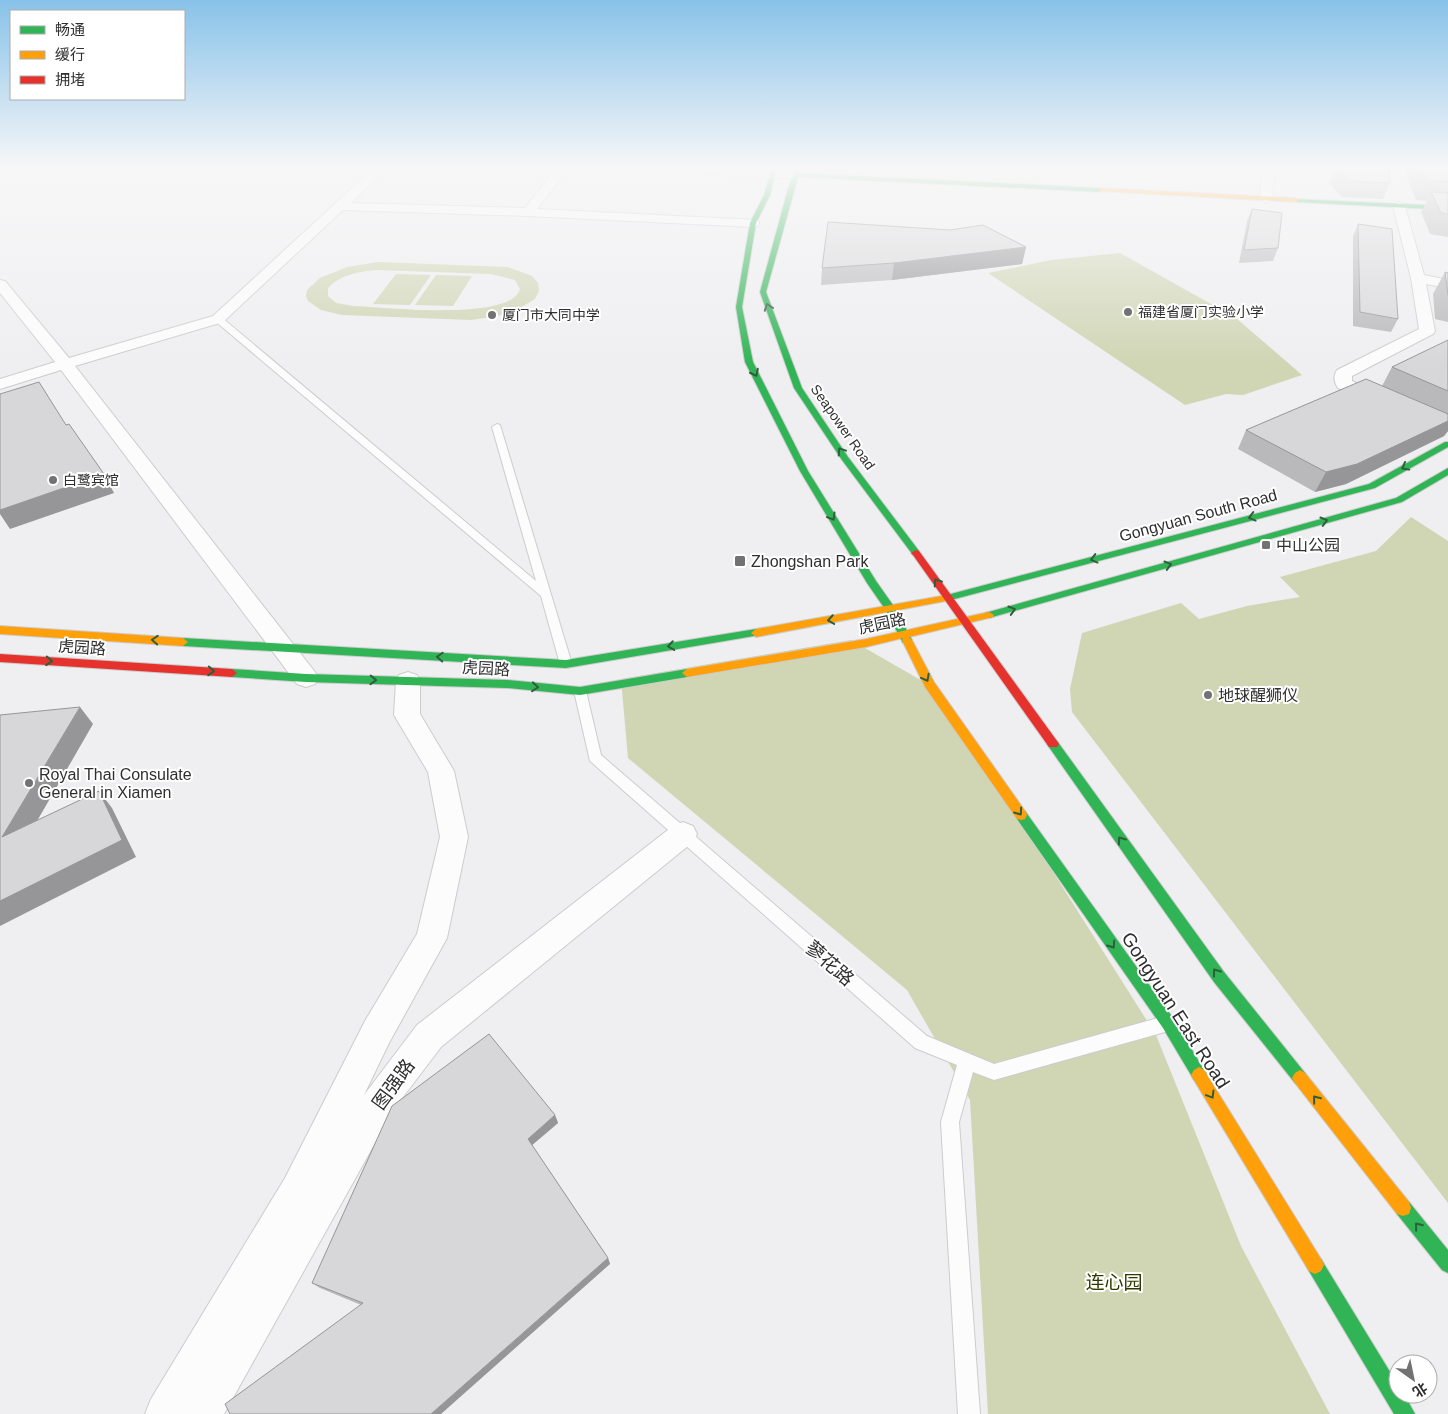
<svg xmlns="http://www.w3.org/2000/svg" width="1448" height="1414" viewBox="0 0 1448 1414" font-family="Arial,'Noto Sans SC',sans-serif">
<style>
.green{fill:#d0d5b4;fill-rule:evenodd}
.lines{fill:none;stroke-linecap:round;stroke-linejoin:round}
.lane-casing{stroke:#cccccd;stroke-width:2}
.street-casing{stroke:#cccccd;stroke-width:2}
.fast-casing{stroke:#cccccd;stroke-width:2}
.slow-casing{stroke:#cccccd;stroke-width:2}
.jam-casing{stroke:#cccccd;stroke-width:2}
.lane{fill:#fdfcfd;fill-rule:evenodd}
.street{fill:#fdfcfd;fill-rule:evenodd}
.fast{fill:#30b455;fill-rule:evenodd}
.slow{fill:#ff9f0a;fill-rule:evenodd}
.jam{fill:#e5322d;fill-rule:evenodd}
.wall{fill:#b9b9bb}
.shaded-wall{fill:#969698}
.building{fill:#d7d7d9;stroke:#969698}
.oneway{stroke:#2f5e3d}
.poi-dot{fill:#727273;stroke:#fff;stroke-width:2}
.labels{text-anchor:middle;stroke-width:4;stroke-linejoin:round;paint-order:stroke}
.far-poi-label{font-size:14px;fill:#2f2f30;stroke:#fff;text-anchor:start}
.far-street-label{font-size:14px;fill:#2f2f30;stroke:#fff}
.street-label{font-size:16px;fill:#2f2f30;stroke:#fff}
.poi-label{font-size:16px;fill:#2f2f30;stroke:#fff;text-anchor:start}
.near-street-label{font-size:19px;fill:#2f2f30;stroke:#fff}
.near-park-label{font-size:19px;fill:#323900;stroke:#fff}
</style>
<rect width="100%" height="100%" fill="#efeef0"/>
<path class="green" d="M 1120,253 L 1236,318 L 1302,375 L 1243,395 L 1226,394 L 1185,405 L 988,273 L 1052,260 Z
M 378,262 L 508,267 L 532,276 L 538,283 L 539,291 L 535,299 L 518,309 L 498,316 L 471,320 L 342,315 L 321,310 L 308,301 L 306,296 L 307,290 L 320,278 L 347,267 ZM 377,270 L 491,274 L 515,280 L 520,289 C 511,322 383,307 353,306 L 336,303 L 328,296 L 328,288 C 340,275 360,271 377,270 Z
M 396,274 L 431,275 L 410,305 L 373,304 Z
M 436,275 L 472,276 L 453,306 L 415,305 Z
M 1411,517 L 1448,541 L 1448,1203 L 1072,712 L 1070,689 L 1082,633 L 1181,603 L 1199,619 L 1247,606 L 1300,597 L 1280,577 L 1376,551 Z
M 851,640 L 938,690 L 1156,1035 L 1241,1246 L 1330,1414 L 988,1414 L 970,1100 L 907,990 L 628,758 L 621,679 Z"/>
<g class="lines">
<g class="lane-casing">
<path id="lane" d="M 215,317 L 221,317 L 536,581 L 492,427 L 497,424 L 500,425 L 572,664 L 570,667 L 566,668 L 560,664 L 541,596 L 215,321 Z
M 580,687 L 586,691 L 601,755 L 927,1036 L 994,1064 L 1165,1016 L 1171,1018 L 1173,1024 L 1171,1030 L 1165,1032 L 994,1080 L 973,1072 L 959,1122 L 980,1414 L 958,1414 L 941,1122 L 957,1065 L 915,1048 L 590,761 L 574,691 Z"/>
</g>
<g class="street-casing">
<path id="street" d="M 375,167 L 388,167 L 351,203 L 525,208 L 553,172 L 520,170 L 514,167 L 710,168 L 798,171 L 804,175 L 798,179 L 710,174 L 565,173 L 537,209 L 758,220 L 759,223 L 758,226 L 753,227 L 528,216 L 343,210 L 223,322 L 75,366 L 315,672 L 318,678 L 315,684 L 306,687 L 297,684 L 61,370 L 0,389 L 0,379 L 55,362 L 0,293 L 0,280 L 5,281 L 69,358 L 213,316 Z
M 1148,167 L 1234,167 L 1221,173 L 1154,170 Z
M 1269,167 L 1281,167 L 1274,176 L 1272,199 L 1266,203 L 1260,199 L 1262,176 Z
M 1399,202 L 1405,206 L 1424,275 L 1448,280 L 1448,288 L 1426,284 L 1435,331 L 1433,334 L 1352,376 L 1352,381 L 1385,396 L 1388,400 L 1385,404 L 1379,405 L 1338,388 C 1334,382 1333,376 1337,370 L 1419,329 L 1411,278 L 1393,206 Z
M 408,672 L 417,675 L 420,681 L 420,714 L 454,771 L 468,837 L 447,938 L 389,1043 L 364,1095 L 417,1025 L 673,826 L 683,822 L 693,826 L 697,834 L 693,842 L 441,1047 L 394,1109 L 224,1414 L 145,1414 L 151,1399 L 285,1178 L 365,1021 L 417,934 L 440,837 L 428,772 L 394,715 L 396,681 L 399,675 Z"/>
</g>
<g class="fast-casing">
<path id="fast" d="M 772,167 L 777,167 L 770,195 L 756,223 L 742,307 L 753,362 L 808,471 L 876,581 L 895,608 L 912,640 L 911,643 L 903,643 L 885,609 L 867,583 L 800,471 L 745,362 L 736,307 L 750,223 L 764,195 Z
M 796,167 L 802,167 L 799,173 L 1100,188 L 1103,190 L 1100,192 L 798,177 L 766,292 L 802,388 L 848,457 L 919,551 L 919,555 L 913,555 L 842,460 L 794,388 L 760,292 L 788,189 Z
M 1294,199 L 1448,206 L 1448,210 L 1296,202 Z
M 1445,442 L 1448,442 L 1448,447 L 1375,488 L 947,601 L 942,598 L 947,595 L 1369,484 Z
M 1448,468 L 1448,475 L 1402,502 L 989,618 L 984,615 L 985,613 L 1396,498 Z
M 756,629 L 761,633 L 760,635 L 566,668 L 183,646 L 178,642 L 183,638 L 566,660 Z
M 232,669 L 306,674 L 507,680 L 580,687 L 687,669 L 692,673 L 687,677 L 580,695 L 507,688 L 306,682 L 232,677 L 227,673 Z
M 1053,740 L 1057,741 L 1224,972 L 1305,1073 L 1308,1078 L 1305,1083 L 1300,1086 L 1295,1083 L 1214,982 L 1049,747 L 1047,744 L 1049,741 Z
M 1021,810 L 1025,811 L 1173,1018 L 1204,1070 L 1207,1075 L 1204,1080 L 1199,1083 L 1194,1080 L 1163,1028 L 1017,819 L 1015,815 L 1017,811 Z
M 1403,1200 L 1409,1202 L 1448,1250 L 1448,1273 L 1442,1270 L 1397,1214 L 1395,1208 L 1397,1202 Z
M 1315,1256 L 1321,1259 L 1398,1385 L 1398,1394 L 1404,1394 L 1415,1414 L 1394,1414 L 1309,1271 L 1306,1265 L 1309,1259 Z"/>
</g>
<g class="slow-casing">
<path id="slow" d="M 1100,188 L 1296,198 L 1299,200 L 1296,202 L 1098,191 Z
M 947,595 L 951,596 L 952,598 L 951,600 L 756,637 L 751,633 L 756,629 Z
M 989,612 L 994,615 L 993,617 L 909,637 L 912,640 L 934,682 L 1025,811 L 1027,815 L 1025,819 L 1021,820 L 1017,819 L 925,687 L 902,640 L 903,638 L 866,647 L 687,677 L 682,673 L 687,669 L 866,639 Z
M 0,626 L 183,638 L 188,642 L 183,646 L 0,634 Z
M 1199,1067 L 1204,1070 L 1321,1259 L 1324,1265 L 1321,1271 L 1315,1274 L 1309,1271 L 1194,1080 L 1191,1075 L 1194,1070 Z
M 1300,1070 L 1305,1073 L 1409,1202 L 1411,1208 L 1409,1214 L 1403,1216 L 1397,1214 L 1295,1083 L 1292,1078 L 1295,1073 Z"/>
</g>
<g class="jam-casing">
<path id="jam" d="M 916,550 L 919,551 L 1057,741 L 1059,744 L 1057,747 L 1049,747 L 913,555 L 911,553 Z
M 0,654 L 232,669 L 237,673 L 232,677 L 0,662 Z"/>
</g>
<use href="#lane" class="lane"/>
<use href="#street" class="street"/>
<use href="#fast" class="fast"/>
<use href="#slow" class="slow"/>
<use href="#jam" class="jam"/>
</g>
<path class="wall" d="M 1336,167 L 1390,183 L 1383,199 L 1342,197 L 1329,183 Z
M 1403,167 L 1448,167 L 1448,237 L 1430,234 L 1421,212 L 1427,201 L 1416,200 Z
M 1252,209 L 1278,248 L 1273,261 L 1239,263 L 1247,221 Z
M 1358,224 L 1398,319 L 1391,332 L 1353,326 L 1353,237 Z
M 1026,247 L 1022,264 L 892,280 L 821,285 L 822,268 Z
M 1445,272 L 1448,273 L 1448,322 L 1435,319 L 1433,294 Z
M 1448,340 L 1448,431 L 1444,436 L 1346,484 L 1315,492 L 1238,449 L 1246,430 L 1382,386 L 1392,367 Z
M 555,1115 L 558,1123 L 532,1145 L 608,1258 L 610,1264 L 361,1305 L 320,1288 L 312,1283 Z"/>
<path class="shaded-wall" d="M 1026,247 L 1022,264 L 892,280 L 894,263 Z
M 1448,421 L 1448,431 L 1444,436 L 1346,484 L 1315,492 L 1326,472 Z
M 104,474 L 114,493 L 10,529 L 0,514 L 0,510 Z
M 80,707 L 93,724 L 18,854 L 2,837 Z
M 99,791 L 112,808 L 136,857 L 0,926 L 0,901 Z
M 555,1115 L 558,1123 L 531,1146 L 528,1139 Z
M 608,1258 L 610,1264 L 441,1414 L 431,1414 Z"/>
<path class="building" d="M 1336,167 L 1389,167 L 1390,183 L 1349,181 Z
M 1421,167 L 1448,167 L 1448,182 L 1426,180 Z
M 1431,192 L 1448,193 L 1448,214 L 1441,213 Z
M 1252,209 L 1282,213 L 1278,248 L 1244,250 Z
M 828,222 L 950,230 L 983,225 L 1026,247 L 894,263 L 822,268 Z
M 1358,224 L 1392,229 L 1398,319 L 1360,312 Z
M 1445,272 L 1448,273 L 1448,295 Z
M 1448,340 L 1448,391 L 1392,367 Z
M 1366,379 L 1448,414 L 1448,421 L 1357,464 L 1326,472 L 1246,430 Z
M 39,382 L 66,425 L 69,424 L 104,474 L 0,510 L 0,394 Z
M 80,707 L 2,837 L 99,791 L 122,840 L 0,901 L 0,715 Z
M 489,1034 L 555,1115 L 528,1139 L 608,1258 L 431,1414 L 230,1414 L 225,1404 L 363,1303 L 312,1283 L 392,1106 Z"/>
<defs><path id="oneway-chevron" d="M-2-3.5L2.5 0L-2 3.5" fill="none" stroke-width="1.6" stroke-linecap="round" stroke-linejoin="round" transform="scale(1.25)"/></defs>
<g class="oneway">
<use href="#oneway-chevron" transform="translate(768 307) rotate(-110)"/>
<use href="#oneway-chevron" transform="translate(755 373) rotate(63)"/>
<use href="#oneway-chevron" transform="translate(841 451) rotate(-124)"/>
<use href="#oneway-chevron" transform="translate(1405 467) rotate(151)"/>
<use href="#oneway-chevron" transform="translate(832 517) rotate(59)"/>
<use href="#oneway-chevron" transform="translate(1252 517) rotate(165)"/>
<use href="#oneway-chevron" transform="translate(1324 521) rotate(-16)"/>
<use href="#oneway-chevron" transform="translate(1094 559) rotate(165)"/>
<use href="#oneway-chevron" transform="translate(1168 565) rotate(-16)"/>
<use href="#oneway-chevron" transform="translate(937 582) rotate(-124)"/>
<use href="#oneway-chevron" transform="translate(1012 610) rotate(-16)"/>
<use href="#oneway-chevron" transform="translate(831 620) rotate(171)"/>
<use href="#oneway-chevron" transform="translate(155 640) rotate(-176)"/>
<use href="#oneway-chevron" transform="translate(671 646) rotate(171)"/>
<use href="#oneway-chevron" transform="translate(440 657) rotate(-177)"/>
<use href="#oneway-chevron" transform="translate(49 661) rotate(4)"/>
<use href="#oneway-chevron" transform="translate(211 671) rotate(4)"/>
<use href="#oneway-chevron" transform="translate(926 678) rotate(62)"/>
<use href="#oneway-chevron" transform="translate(373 680) rotate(2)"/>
<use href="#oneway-chevron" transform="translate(535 687) rotate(5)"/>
<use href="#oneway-chevron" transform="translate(1019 812) rotate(55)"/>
<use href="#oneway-chevron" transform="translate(1121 840) rotate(-126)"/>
<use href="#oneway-chevron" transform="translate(1112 945) rotate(55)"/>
<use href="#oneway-chevron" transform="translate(1216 972) rotate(-126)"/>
<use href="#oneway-chevron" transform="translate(1211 1095) rotate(59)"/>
<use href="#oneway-chevron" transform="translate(1316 1099) rotate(-129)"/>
<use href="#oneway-chevron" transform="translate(1418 1226) rotate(-129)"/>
</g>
<linearGradient id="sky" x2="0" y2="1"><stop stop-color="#88c2e9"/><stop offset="0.46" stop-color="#f8f7f8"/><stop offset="1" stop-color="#f8f7f8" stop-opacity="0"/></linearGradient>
<rect width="1448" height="365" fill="url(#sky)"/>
<g class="poi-dot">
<circle cx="1128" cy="312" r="5"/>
<circle cx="492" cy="315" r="5"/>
<circle cx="53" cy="480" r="5"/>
<rect x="1261" y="540" width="10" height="10" rx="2.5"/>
<rect x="734" y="555" width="12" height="12" rx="2.5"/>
<circle cx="1208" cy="695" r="5"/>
<circle cx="29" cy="783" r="5"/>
</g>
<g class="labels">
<g class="far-poi-label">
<text x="1138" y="317">福建省厦门实验小学</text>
<text x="502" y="320">厦门市大同中学</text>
<text x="63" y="485">白鹭宾馆</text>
</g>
<g class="far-street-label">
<text transform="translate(843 427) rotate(55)" y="5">Seapower Road</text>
</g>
<g class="street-label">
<text transform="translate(1198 515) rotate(-15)" y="6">Gongyuan South Road</text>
<text transform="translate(882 623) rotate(-12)" y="6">虎园路</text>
<text transform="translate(82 647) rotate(4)" y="6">虎园路</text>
<text transform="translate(486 668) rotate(3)" y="6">虎园路</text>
</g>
<g class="poi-label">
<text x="1276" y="551">中山公园</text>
<text x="751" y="567">Zhongshan Park</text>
<text x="1218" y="701">地球醒狮仪</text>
<text x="39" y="780">Royal Thai Consulate<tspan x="39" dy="18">General in Xiamen</tspan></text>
</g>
<g class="near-street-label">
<text transform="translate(830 963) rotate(41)" y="7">蓼花路</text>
<text transform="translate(1176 1010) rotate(57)" y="7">Gongyuan East Road</text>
<text transform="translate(393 1084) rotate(-54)" y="7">图强路</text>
</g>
<g class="near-park-label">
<text x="1114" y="1289">连心园</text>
</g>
</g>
<rect x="10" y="10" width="175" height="90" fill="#ffffff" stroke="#acacac"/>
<rect x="20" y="26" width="25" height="8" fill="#30b455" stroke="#acacac"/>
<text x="55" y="35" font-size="15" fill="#2f2f30">畅通</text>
<rect x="20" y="51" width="25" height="8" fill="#ff9f0a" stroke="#acacac"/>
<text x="55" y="60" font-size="15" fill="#2f2f30">缓行</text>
<rect x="20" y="76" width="25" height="8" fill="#e5322d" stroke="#acacac"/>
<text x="55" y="85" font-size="15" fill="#2f2f30">拥堵</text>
<g transform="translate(1413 1379) rotate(147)"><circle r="24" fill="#ffffff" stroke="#acacac"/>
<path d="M0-4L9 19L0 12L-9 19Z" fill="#727273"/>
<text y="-8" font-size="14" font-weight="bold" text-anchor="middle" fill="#2f2f30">北</text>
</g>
</svg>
